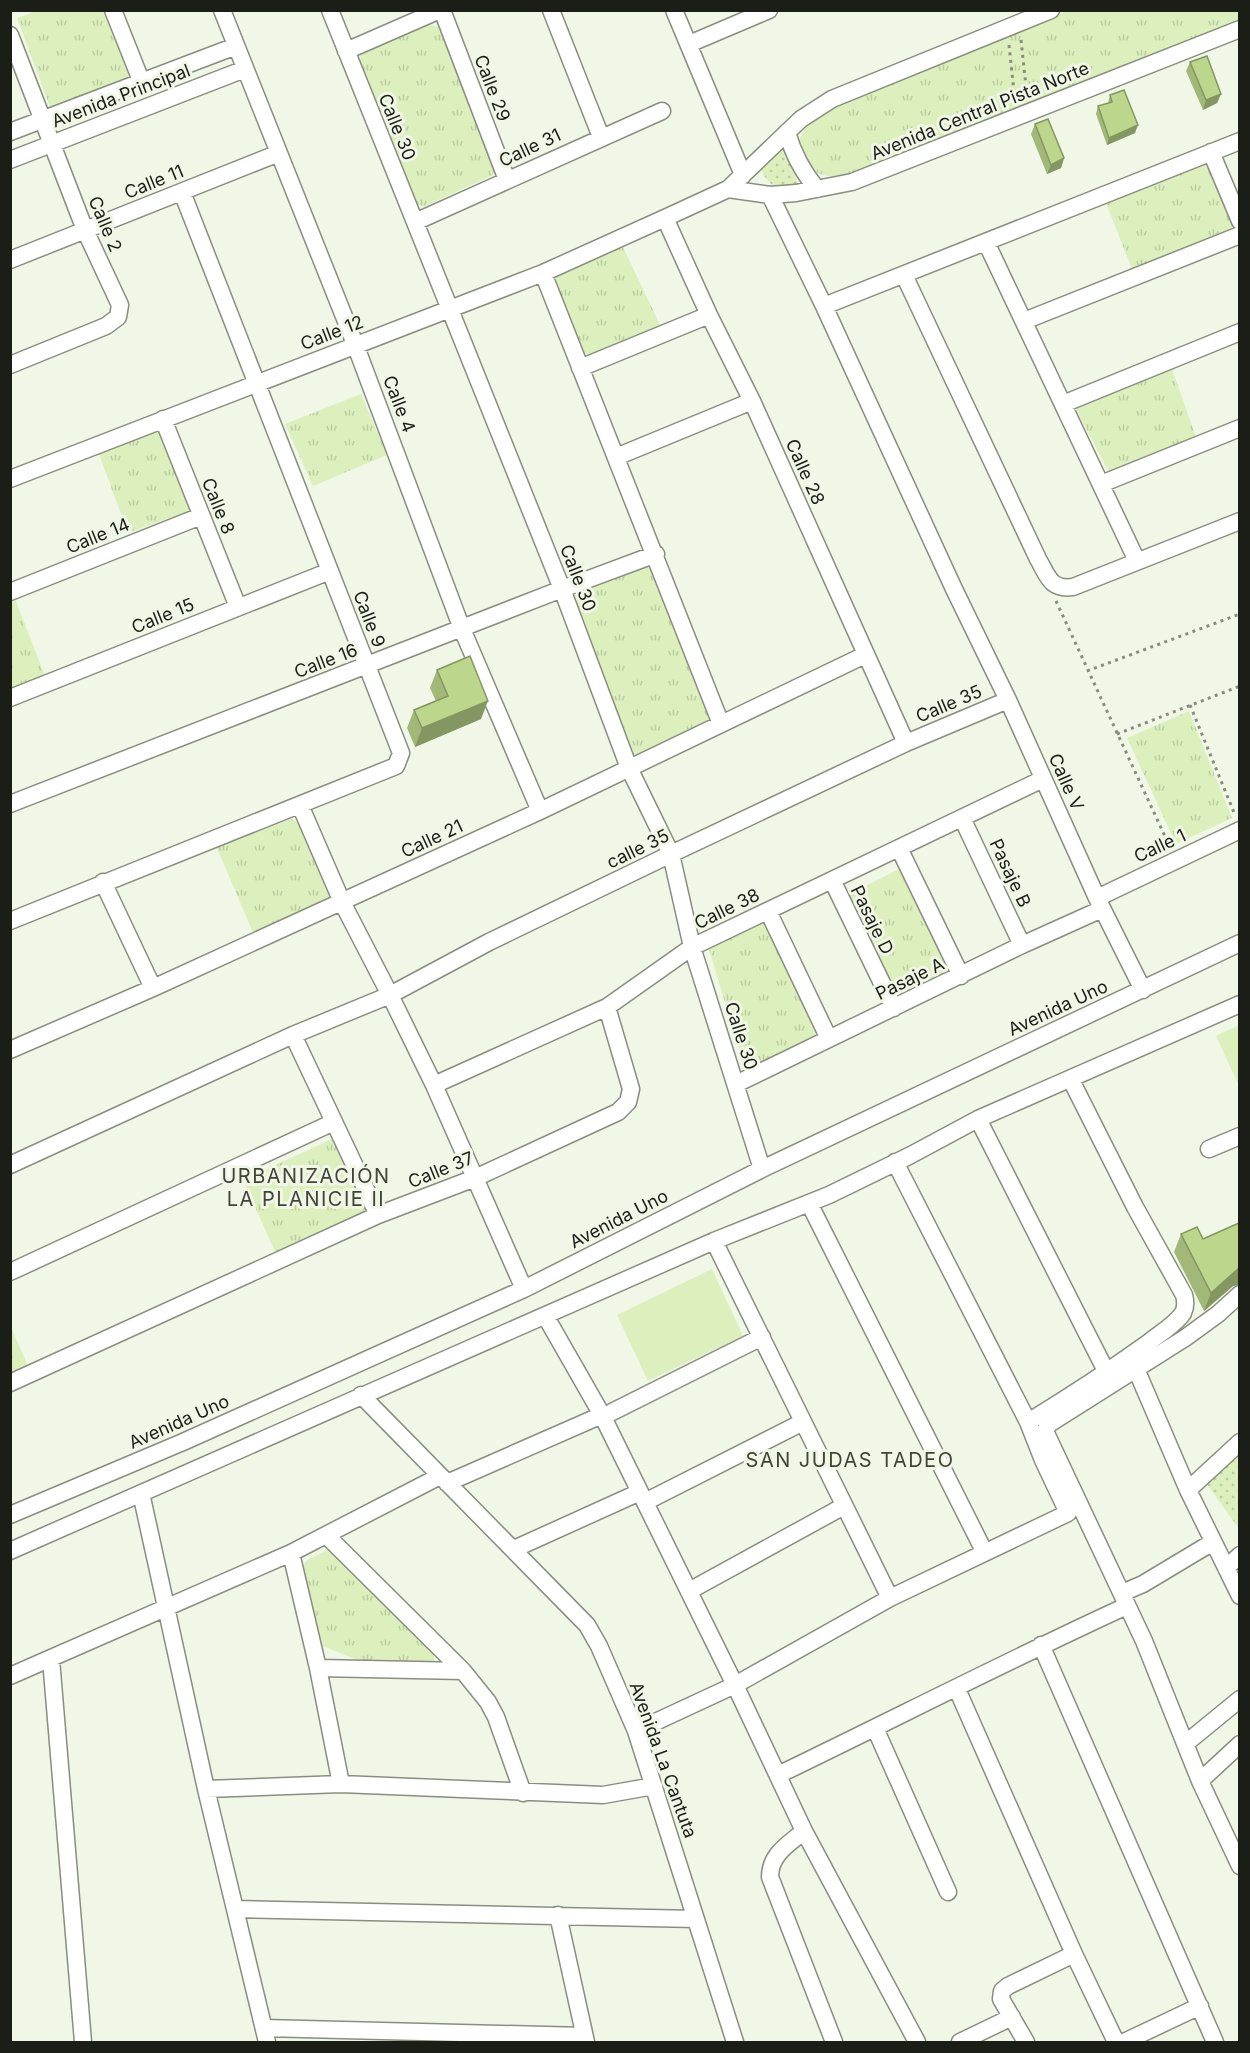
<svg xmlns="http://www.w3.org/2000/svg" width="1250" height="2053" viewBox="0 0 1250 2053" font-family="Inter,sans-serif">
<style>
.grass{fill:url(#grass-dots)}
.park{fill:url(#park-tufts)}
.pitch{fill:#dcefbc}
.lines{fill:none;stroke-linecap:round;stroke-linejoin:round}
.minor-casing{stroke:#888e7f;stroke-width:19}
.path{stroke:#898d81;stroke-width:3;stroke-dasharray:3 4.5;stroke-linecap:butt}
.minor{stroke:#fff;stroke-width:16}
.wall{fill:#a2b878}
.shaded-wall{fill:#849661}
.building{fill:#bcd68b;stroke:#849661;stroke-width:1.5}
.labels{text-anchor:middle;stroke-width:6;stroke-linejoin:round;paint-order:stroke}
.street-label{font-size:18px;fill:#1b1d17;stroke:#f1f7e7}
.neighbourhood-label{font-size:20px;letter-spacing:1.5px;fill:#404538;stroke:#f1f7e7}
</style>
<defs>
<pattern id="grass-dots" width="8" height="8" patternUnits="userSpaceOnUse" patternTransform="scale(1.5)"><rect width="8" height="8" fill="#dcefbc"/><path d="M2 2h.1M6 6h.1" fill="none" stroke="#bccca1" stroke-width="1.8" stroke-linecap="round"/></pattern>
<pattern id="park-tufts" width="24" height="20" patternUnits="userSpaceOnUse" patternTransform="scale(1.5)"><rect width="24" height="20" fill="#dcefbc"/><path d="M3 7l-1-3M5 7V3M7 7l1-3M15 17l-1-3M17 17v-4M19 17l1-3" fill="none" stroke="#bccca1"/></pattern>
</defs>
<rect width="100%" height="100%" fill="#f1f7e7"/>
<path class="grass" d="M 782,147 C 787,159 796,172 798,185 L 791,187 L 772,185 L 763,175 L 761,163 Z
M 1239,1455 L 1239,1529 L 1207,1484 Z"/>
<path class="park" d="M 36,11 L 103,11 L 129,74 L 128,82 L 58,110 L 50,107 L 17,18 Z
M 1067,11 L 1239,11 L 1239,23 L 853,177 L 827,176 L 813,172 L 797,150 C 801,127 814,117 832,103 Z
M 427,24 L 438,27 L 495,166 L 493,175 L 423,207 L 418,204 L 358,61 L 362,53 Z
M 1201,163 L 1210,167 L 1233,225 L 1231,231 L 1132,269 L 1106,203 Z
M 622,245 L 661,327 L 589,356 L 583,352 L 554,280 L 559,271 Z
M 1172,369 L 1196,437 L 1110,471 L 1107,469 L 1076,409 L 1080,405 Z
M 361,394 L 387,455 L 313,486 L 285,424 Z
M 158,431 L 164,436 L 191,510 L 128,533 L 99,454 Z
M 645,564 L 655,570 L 712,717 L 708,724 L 640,755 L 634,754 L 571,597 L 575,591 Z
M 15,599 L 45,676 L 11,689 L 10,601 Z
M 1189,711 L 1232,818 L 1176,844 L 1127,738 Z
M 291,819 L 299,823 L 331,895 L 329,900 L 254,935 L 217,848 Z
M 901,868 L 954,973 L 898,1004 L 848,895 Z
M 769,920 L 823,1037 L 747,1076 L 709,949 Z
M 332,1139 L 341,1143 L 370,1214 L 277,1256 L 243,1180 Z
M 10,1325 L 28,1366 L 10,1374 Z
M 328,1550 L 434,1654 L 434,1663 L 357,1660 L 323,1646 L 301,1569 L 307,1560 Z"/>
<path class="pitch" d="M 1239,1025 L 1239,1086 L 1216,1036 Z
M 712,1269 L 743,1336 L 648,1381 L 617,1315 Z"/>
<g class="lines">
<g class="minor-casing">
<path id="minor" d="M 113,10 L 142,83
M 222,10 L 355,344 L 462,629 L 540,811
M 330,10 L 562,589 L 629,768 L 671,854 L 692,947 L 762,1169
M 442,10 L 507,180
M 551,10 L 601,137
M 674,10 L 743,175
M 10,35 L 85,230 L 120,305 L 118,317 L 106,326 L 10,365
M 689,44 L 769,10
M 346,51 L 440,10
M 10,132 L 236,46
M 787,132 C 793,154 802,171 817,189
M 1211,152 L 1240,221
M 10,160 L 245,69
M 728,189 L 770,195 L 796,193 L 852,182 L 1240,29
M 770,195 L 824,306 L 954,589 L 1008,700 L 1097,898 L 1143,990
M 665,218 L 709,315 L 752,401 L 906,743
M 415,222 L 662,111
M 986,242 L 1137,561
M 10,260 L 279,153
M 543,273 L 721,724
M 904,275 L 1038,559 C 1048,576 1050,590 1073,587 L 1240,521
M 824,306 L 1240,141
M 1024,321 L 1240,235
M 580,368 L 709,315
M 1063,404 L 1240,332
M 163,419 L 238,607
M 616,457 L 752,401
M 10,479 L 543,273 L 665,218 L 728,189 L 801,119 L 832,99 L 1051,10
M 1101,484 L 1240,428
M 10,592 L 201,516
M 10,698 L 330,571
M 10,804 L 562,589 L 656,554
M 300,805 L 342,902 L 390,995 L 434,1085 L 524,1289
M 962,818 L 1022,945
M 899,848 L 961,976
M 832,880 L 894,1008
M 103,882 L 153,988
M 1097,898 L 1240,830
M 768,911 L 829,1039
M 10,921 L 396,766 L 401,753 L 182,192
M 293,1035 L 378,1215
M 10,1050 L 153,988 L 540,811 L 865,655
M 736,1084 L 1022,945 L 1102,909
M 434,1085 L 607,1007 L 692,947 L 1043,779
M 978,1119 L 1107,1373
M 1209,1149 L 1240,1136
M 10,1165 L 293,1035 L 390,995 L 489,942 L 671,854 L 906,743 L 1008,700
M 809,1203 L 984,1551
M 714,1241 L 890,1598
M 10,1272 L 334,1122
M 546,1317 L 602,1415 L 735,1685 L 804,1831 L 917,2042
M 1136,1369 L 1185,1338 L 1218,1314 L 1240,1294
M 10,1383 L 378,1215 L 475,1178 L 618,1112 L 628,1102 L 631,1089 L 607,1007
M 361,1395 L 587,1625 L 599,1646 L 636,1731 L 735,2042
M 612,1412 L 762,1337
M 1028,1422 C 1069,1397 1109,1371 1148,1343 C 1159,1334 1175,1325 1183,1313 C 1186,1307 1186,1302 1184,1295 L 1135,1207 L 1071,1080
M 447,1483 L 602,1415
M 1188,1490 L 1240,1442
M 141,1493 L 206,1789 L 267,2042
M 645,1502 L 803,1422
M 10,1515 L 183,1442 L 524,1289 L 762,1169 L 1240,943
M 326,1535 L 463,1671 L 488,1702 L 496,1717 L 523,1793
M 514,1549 L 640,1492
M 10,1551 L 714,1241 L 829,1195 L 909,1156 L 978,1119 L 1240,1004
M 291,1553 L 318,1668 L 341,1784
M 1226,1568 L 1240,1555
M 689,1591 L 844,1506
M 1122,1593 L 1143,1584 L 1213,1542
M 1240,1596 L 1188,1490 L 1136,1369 L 1049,1424 L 1045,1431 L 1144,1641 L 1200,1781 L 1240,1866
M 1041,1645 L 1215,2042
M 51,1659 L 83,2042
M 318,1668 L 463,1671
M 10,1676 L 291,1553 L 440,1476
M 957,1689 L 1074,1954 L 1116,2042
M 875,1728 L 948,1892
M 636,1731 L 735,1685 L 890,1598 L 1068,1513 L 1043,1460 L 1028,1422 L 895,1162
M 1185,1744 L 1240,1699
M 778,1775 C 892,1720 1005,1662 1120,1609
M 1200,1781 L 1240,1744
M 206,1789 L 341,1784 L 603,1795 L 654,1786
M 804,1831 C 789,1844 770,1854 770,1877 L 834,2042
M 236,1909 L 696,1919
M 558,1915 L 586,2042
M 264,2028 L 584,2036
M 960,2042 L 1012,2017
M 1026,2042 L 1001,1999 L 1002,1991 L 1008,1986 L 1074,1954
M 1124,2042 L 1200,2006"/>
</g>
<path class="path" d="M 1021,40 L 1027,96
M 1009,45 L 1015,101
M 1056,601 L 1169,845
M 1087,671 L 1240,614
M 1190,705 L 1235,815
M 1117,734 L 1240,686"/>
<use href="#minor" class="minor"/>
</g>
<path class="wall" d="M 1190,62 L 1221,94 L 1217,103 L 1203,110 L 1186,71 Z
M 1110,95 L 1135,133 L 1107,145 L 1096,114 L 1098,106 L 1108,103 Z
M 1035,124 L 1064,158 L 1061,168 L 1047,174 L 1031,134 Z
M 437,670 L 481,719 L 415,747 L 407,728 L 414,710 L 436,701 L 430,688 Z
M 1239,1223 L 1239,1285 L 1233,1286 L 1204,1311 L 1174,1252 L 1181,1234 L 1203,1239 Z"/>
<path class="shaded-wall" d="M 1221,94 L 1217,103 L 1203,110 L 1206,100 Z
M 1138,125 L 1135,133 L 1107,145 L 1109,138 Z
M 1064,158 L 1061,168 L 1047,174 L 1051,165 Z
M 488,701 L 481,719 L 415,747 L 422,728 Z
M 1239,1268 L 1239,1285 L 1233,1286 L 1204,1311 L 1211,1293 Z"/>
<path class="building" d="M 1207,56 L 1221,94 L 1206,100 L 1190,62 Z
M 1124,90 L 1138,125 L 1109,138 L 1098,106 L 1112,102 L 1110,95 Z
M 1048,119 L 1064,158 L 1051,165 L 1035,124 Z
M 470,656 L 488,701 L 422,728 L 414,710 L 448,696 L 437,670 Z
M 1239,1223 L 1239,1268 L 1211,1293 L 1181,1234 L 1197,1227 L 1203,1239 Z"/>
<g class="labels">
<g class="street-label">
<text transform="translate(492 88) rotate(69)" y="6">Calle 29</text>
<text transform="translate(121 96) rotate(-21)" y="6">Avenida Principal</text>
<text transform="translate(980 111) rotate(-22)" y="6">Avenida Central Pista Norte</text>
<text transform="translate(397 127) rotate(68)" y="6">Calle 30</text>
<text transform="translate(530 148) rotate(-25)" y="6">Calle 31</text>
<text transform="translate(154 182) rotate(-22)" y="6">Calle 11</text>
<text transform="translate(105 224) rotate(67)" y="6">Calle 2</text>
<text transform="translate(332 333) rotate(-21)" y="6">Calle 12</text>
<text transform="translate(399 404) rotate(69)" y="6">Calle 4</text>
<text transform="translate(805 472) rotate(66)" y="6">Calle 28</text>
<text transform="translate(218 506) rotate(68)" y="6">Calle 8</text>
<text transform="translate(98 536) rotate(-22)" y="6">Calle 14</text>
<text transform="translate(578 578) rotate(69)" y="6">Calle 30</text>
<text transform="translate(163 616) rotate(-22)" y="6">Calle 15</text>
<text transform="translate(369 619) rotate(69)" y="6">Calle 9</text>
<text transform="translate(326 661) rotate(-21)" y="6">Calle 16</text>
<text transform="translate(949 704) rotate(-23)" y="6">Calle 35</text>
<text transform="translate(1066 782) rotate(66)" y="6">Calle V</text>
<text transform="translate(432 839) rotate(-25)" y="6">Calle 21</text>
<text transform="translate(1160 846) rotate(-25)" y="6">Calle 1</text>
<text transform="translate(638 849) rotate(-26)" y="6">calle 35</text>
<text transform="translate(1010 873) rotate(65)" y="6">Pasaje B</text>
<text transform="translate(727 909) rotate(-26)" y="6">Calle 38</text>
<text transform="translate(872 920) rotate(64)" y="6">Pasaje D</text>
<text transform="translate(910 979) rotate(-26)" y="6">Pasaje A</text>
<text transform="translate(1058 1008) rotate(-25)" y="6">Avenida Uno</text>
<text transform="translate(741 1036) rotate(72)" y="6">Calle 30</text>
<text transform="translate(441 1170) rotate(-22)" y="6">Calle 37</text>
<text transform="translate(619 1219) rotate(-27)" y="6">Avenida Uno</text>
<text transform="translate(179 1422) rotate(-24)" y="6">Avenida Uno</text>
<text transform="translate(663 1760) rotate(70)" y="6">Avenida La Cantuta</text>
</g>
<g class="neighbourhood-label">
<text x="306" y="1183">URBANIZACIÓN<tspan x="306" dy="23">LA PLANICIE II</tspan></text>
<text x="850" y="1467">SAN JUDAS TADEO</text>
</g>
</g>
<rect width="1250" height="2053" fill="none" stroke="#1b1d17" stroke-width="24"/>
</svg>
